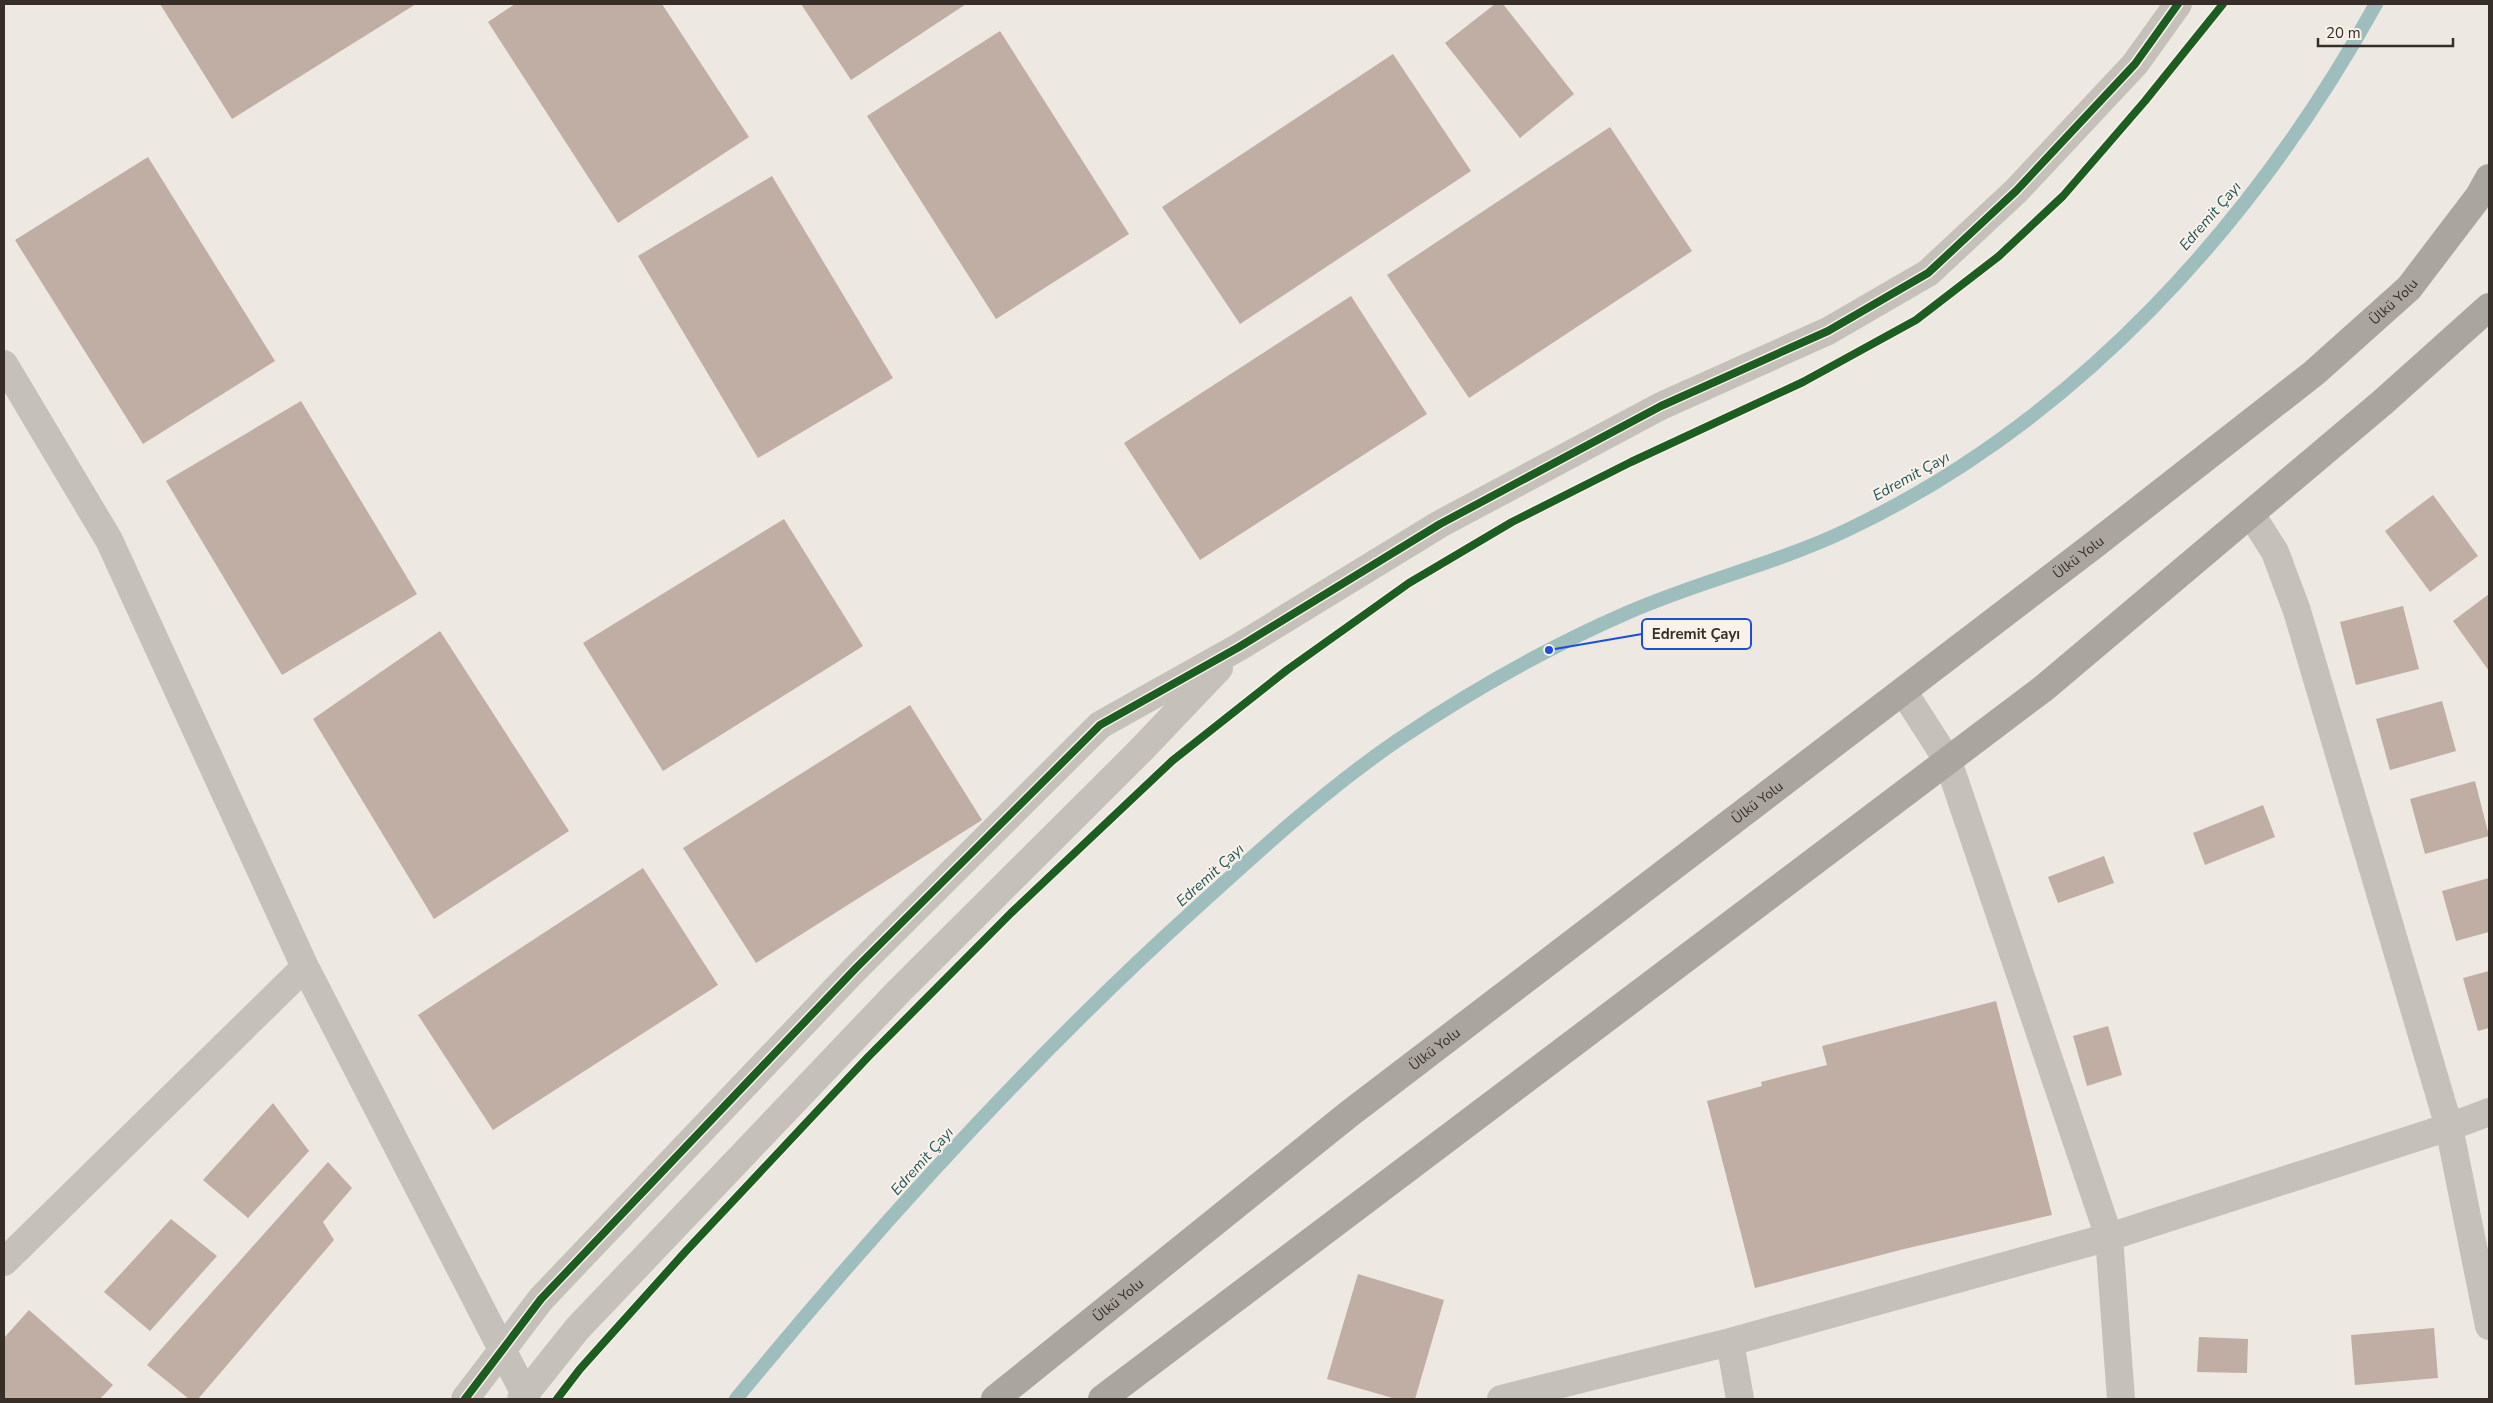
<svg xmlns="http://www.w3.org/2000/svg" width="2493" height="1403" viewBox="0 0 2493 1403" font-family="'Nunito Sans',sans-serif">
<style>
.lines{fill:none;stroke-linecap:round;stroke-linejoin:round}
.stream{stroke:#9ebebe;stroke-width:14}
.building{fill:#c0ada4}
.minor{stroke:#c6c0bb;stroke-width:28}
.major{stroke:#aba5a0;stroke-width:28}
.cycleway-casing{stroke:#faf2e9;stroke-width:11}
.cycleway{stroke:#1b5e20;stroke-width:8}
.labels{text-anchor:middle;stroke-width:4;stroke-linejoin:round;paint-order:stroke}
.street-label{font-size:14px;fill:#372d29;stroke:#faf2e9}
.water-label{font-size:15px;font-style:italic;fill:#1e5459;stroke:#faf2e9}
.leader{fill:none;stroke:#1d4ed8;stroke-width:2}
.callout-dot{fill:#1d4ed8;stroke:#faf2e9;stroke-width:2}
.callout{fill:#faf2e9;stroke:#1d4ed8;stroke-width:2}
.callout-label{font-size:15px;text-anchor:middle;font-weight:bold;fill:#372d29}
</style>
<rect width="100%" height="100%" fill="#ede8e2"/>
<g class="lines">
<path class="stream" d="M 736,1399 C 878,1226 1028,1060 1195,909 C 1260,850 1325,790 1398,740 C 1471,691 1548,647 1629,612 C 1700,581 1775,564 1845,531 C 2076,422 2254,224 2376,4"/>
</g>
<path class="building" d="M 160,4 L 416,4 L 232,119 Z
M 515,4 L 662,4 L 749,137 L 618,223 L 488,22 Z
M 801,4 L 966,4 L 851,80 Z
M 1495,4 L 1503,4 L 1574,94 L 1520,138 L 1445,43 Z
M 1000,31 L 1129,234 L 996,319 L 867,116 Z
M 1393,54 L 1471,171 L 1240,324 L 1162,207 Z
M 1610,127 L 1692,251 L 1469,398 L 1387,275 Z
M 148,157 L 275,361 L 143,444 L 15,240 Z
M 772,176 L 893,378 L 758,458 L 638,256 Z
M 1351,296 L 1427,414 L 1200,560 L 1124,443 Z
M 301,401 L 417,594 L 282,675 L 166,481 Z
M 2433,495 L 2478,556 L 2430,592 L 2385,531 Z
M 784,519 L 863,646 L 663,771 L 583,643 Z
M 2489,594 L 2489,671 L 2453,621 Z
M 2403,606 L 2419,669 L 2356,685 L 2340,622 Z
M 440,631 L 569,831 L 434,919 L 313,719 Z
M 2442,701 L 2456,751 L 2390,770 L 2376,719 Z
M 910,705 L 982,820 L 756,963 L 683,848 Z
M 2475,781 L 2489,836 L 2425,854 L 2410,799 Z
M 2263,805 L 2275,837 L 2205,865 L 2193,833 Z
M 2104,856 L 2114,883 L 2058,903 L 2048,877 Z
M 643,868 L 718,985 L 493,1130 L 418,1015 Z
M 2489,878 L 2489,932 L 2456,941 L 2442,891 Z
M 2489,971 L 2489,1028 L 2478,1031 L 2463,978 Z
M 1996,1001 L 2052,1215 L 1904,1249 L 1755,1288 L 1707,1101 L 1762,1086 L 1761,1082 L 1827,1065 L 1822,1046 Z
M 2108,1026 L 2122,1075 L 2087,1086 L 2073,1036 Z
M 273,1103 L 309,1151 L 248,1218 L 203,1180 Z
M 328,1162 L 352,1188 L 323,1222 L 334,1240 L 198,1399 L 189,1399 L 147,1365 Z
M 171,1219 L 217,1256 L 150,1331 L 104,1292 Z
M 1358,1274 L 1444,1300 L 1415,1399 L 1396,1399 L 1327,1379 Z
M 29,1310 L 113,1385 L 100,1399 L 4,1399 L 4,1338 Z
M 2434,1328 L 2438,1378 L 2355,1385 L 2351,1335 Z
M 2199,1337 L 2248,1339 L 2247,1373 L 2197,1372 Z"/>
<g class="lines">
<path class="minor" d="M 4,364 L 109,540 L 305,967 L 525,1394
M 2251,514 L 2275,552 L 2297,611 L 2449,1127 L 2489,1326
M 1903,691 L 1948,761 L 2109,1237 L 2121,1399
M 4,1262 L 305,967
M 1730,1342 L 1740,1399
M 465,1399 L 541,1299 L 856,968 L 1100,725 L 1239,647 L 1440,524 L 1661,406 L 1828,331 L 1928,273 L 2016,191 L 2135,64 L 2178,4
M 521,1399 L 577,1329 L 899,991 L 1141,750 L 1219,668
M 1501,1399 L 1730,1342 L 2109,1237 L 2449,1127 L 2489,1112"/>
<g class="major">
<path id="s1" d="M 995,1399 L 1349,1114 L 2094,545 L 2314,373 L 2409,288 L 2479,196 L 2489,178"/>
<path d="M 1102,1399 L 2044,688 L 2383,402 L 2489,307"/>
</g>
<g class="cycleway-casing">
<path id="cycleway" d="M 465,1399 L 541,1299 L 856,968 L 1100,725 L 1239,647 L 1440,524 L 1661,406 L 1828,331 L 1928,273 L 2016,191 L 2135,64 L 2178,4
M 557,1399 L 580,1369 L 686,1251 L 868,1057 L 1011,913 L 1172,761 L 1287,670 L 1409,583 L 1512,522 L 1631,462 L 1803,382 L 1916,320 L 1999,256 L 2063,196 L 2145,101 L 2223,4"/>
</g>
<use href="#cycleway" class="cycleway"/>
</g>
<g class="labels">
<g class="street-label">
<text dy="5" stroke="none"><textPath href="#s1" startOffset="1778">Ülkü Yolu</textPath></text>
<text dy="5" stroke="none"><textPath href="#s1" startOffset="1372">Ülkü Yolu</textPath></text>
<text dy="5" stroke="none"><textPath href="#s1" startOffset="968">Ülkü Yolu</textPath></text>
<text dy="5" stroke="none"><textPath href="#s1" startOffset="562">Ülkü Yolu</textPath></text>
<text dy="5" stroke="none"><textPath href="#s1" startOffset="158">Ülkü Yolu</textPath></text>
</g>
<g class="water-label">
<text transform="translate(2210 216) rotate(-49)" y="5">Edremit Çayı</text>
<text transform="translate(1911 476) rotate(-29)" y="5">Edremit Çayı</text>
<text transform="translate(1210 875) rotate(-42)" y="5">Edremit Çayı</text>
<text transform="translate(922 1161) rotate(-48)" y="5">Edremit Çayı</text>
</g>
</g>
<path class="leader" d="M1549 650L1642 634"/>
<circle class="callout-dot" cx="1549" cy="650" r="5"/>
<rect class="callout" x="1642" y="619" width="109" height="30" rx="5"/>
<g class="callout-label">
<text x="1696" y="639">Edremit Çayı</text>
</g>
<rect width="2493" height="1403" fill="none" stroke="#372d29" stroke-width="10"/>
<path d="M2318 38v8h135v-8" fill="none" stroke="#372d29" stroke-width="2.5"/>
<text x="2326" y="38" font-size="15" fill="#372d29" stroke="#faf2e9" stroke-width="4" paint-order="stroke">20 m</text>
</svg>
